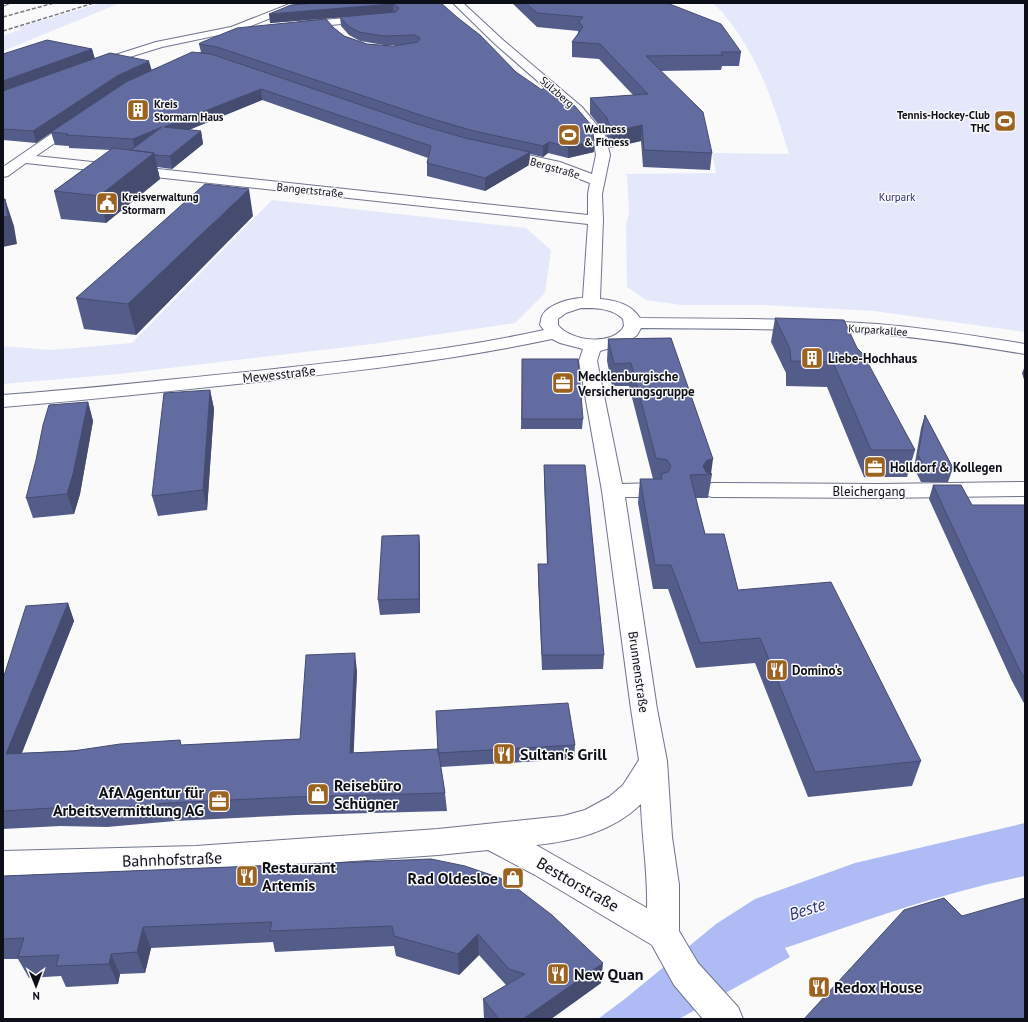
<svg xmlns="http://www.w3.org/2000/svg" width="1028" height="1022" viewBox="0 0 1028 1022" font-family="'PT Sans',sans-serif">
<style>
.green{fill:#e4e8fa}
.water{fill:#afbbf5}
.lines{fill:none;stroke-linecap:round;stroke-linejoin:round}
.minor-casing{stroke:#6e748d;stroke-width:2}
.minor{fill:#fff;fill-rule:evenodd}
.rail{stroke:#77787d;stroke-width:1.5;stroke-dasharray:4 2;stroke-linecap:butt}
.wall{fill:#545d8a}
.shaded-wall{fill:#454c70}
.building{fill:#626ca0;stroke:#454c70}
.labels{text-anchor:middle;stroke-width:3;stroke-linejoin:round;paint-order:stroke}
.far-street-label{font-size:11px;fill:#0d0f18;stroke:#fafafa}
.far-poi-label{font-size:11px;font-weight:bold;fill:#0d0f18;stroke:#fafafa;text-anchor:start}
.far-park-label{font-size:11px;fill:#282c6e;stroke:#fafafa}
.poi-label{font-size:13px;font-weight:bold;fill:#0d0f18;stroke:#fafafa;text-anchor:start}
.street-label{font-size:13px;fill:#0d0f18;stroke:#fafafa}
.near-poi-label{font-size:16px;font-weight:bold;fill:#0d0f18;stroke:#fafafa;text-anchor:start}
.near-street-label{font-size:16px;fill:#0d0f18;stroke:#fafafa}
.near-water-label{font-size:17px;font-style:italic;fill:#2e3477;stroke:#fafafa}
</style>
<rect width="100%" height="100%" fill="#fafafa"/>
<path class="green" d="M 101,3 L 120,3 L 3,51 L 3,36 L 22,29 L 17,28 Z
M 712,3 L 1025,3 L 1025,332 L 874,311 L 760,305 L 682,305 L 646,300 L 627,287 L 626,225 L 629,213 L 627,175 L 623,174 L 716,173 L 712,153 L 789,154 C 775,108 763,70 736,30 C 728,19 723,11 712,3 Z
M 272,200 L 526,228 L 551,250 L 545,293 L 515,323 L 372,344 L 119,374 L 3,384 L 3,346 L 51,350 L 132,343 Z"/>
<path class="water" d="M 1025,823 L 1025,876 C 943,892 864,921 785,948 L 790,957 L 679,1019 L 598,1019 L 626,998 L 716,924 L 755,899 L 855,863 Z"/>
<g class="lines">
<g class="minor-casing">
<path id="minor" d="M 3,3 L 9,3 L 3,6 Z
M 292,3 L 306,3 L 304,5 L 238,31 L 162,47 L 94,68 L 89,65 L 90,63 L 156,42 L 231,27 Z
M 453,3 L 463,3 L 503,40 L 582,107 L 605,135 L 610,155 L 602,194 L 603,220 L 600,299 C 615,300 631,304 640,318 C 719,319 798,318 877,324 C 927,328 976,336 1025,344 L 1025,354 C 976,346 927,338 878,334 C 799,328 720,329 641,328 L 637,335 L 627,343 L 600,351 L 597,361 L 622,484 L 656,483 L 664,485 L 667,490 L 664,495 L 656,497 L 625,497 L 657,709 L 667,761 L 672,837 L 679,885 L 679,931 L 698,963 L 738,1007 L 743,1019 L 703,1019 L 674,985 L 652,945 L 535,875 L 488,850 L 438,855 L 196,872 L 3,877 L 3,851 L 196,846 L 438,829 L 563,816 L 585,810 L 609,797 L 623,785 L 639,760 L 631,709 L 602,491 L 579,361 L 583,349 L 560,343 L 552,339 C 454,360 355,371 256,382 C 172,391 88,400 3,407 L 3,395 C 88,389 172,379 256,371 C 353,360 449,351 544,330 L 540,325 C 541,322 541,318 542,316 C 548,304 571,298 583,298 L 588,224 L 26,163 L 8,176 L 3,177 L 3,167 L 73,119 L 81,119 L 83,122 L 81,125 L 36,156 L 588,215 L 588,194 L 590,183 L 551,168 L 495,156 L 493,153 L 495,150 L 500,149 L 560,162 L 592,174 L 596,155 L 593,136 L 574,113 L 495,44 ZM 581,308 C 596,308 612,308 623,319 L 624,326 C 613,347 570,341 558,325 L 558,319 L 566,313 ZM 641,804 C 642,839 648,873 647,908 L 536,845 C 574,841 612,832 641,804 Z
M 370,16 L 373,17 L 375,19 L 373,21 L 299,28 L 294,25 L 299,22 Z
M 1025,482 L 1025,496 L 880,498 L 712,497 L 704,495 L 701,490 L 704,485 L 712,483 L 880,484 Z"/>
</g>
<use href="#minor" class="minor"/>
<path class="rail" d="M 3,17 L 54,3
M 3,31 L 94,3"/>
</g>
<path class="wall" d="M 441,3 L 594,152 L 568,158 L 548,153 L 543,157 L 530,154 L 529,165 L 485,191 L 427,176 L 427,163 L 428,158 L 262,100 L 189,130 L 201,131 L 203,144 L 172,169 L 157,167 L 160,179 L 106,223 L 61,219 L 54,191 L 111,150 L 69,148 L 69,146 L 55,145 L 51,132 L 36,143 L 3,140 L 3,54 L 92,49 L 94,58 L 151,70 L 201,52 L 199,44 L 334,28 L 344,36 L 367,44 L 393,46 L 401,45 L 384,45 L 360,41 L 349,35 L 341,26 L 340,17 L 346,17 L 270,23 L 291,5 Z
M 512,3 L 667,3 L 741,52 L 739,66 L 722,66 L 721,70 L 660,71 L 712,153 L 710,170 L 643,167 L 641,141 L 610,148 L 606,134 L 590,114 L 590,98 L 633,95 L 599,59 L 572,57 L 572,42 L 578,34 L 578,31 L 537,27 Z
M 253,216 L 136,335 L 84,329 L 76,298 L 140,242 Z
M 775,318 L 857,348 L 915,450 L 907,477 L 864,477 L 827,387 L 786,386 L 786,373 L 771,342 Z
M 671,338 L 711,474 L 712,474 L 708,498 L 696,498 L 705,534 L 738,590 L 921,761 L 912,786 L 808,797 L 755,663 L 696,668 L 668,589 L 653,589 L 638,503 L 640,479 L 653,479 L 629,386 L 612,386 L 607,361 L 608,339 Z
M 522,359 L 583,419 L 582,429 L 521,429 Z
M 1025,366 L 1025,383 L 1022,373 Z
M 210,390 L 214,409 L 207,510 L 158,516 L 152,496 Z
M 88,402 L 93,421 L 80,494 L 74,514 L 33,518 L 26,498 Z
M 925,415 L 953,468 L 948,482 L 921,482 L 914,468 L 921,428 Z
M 544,465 L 604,655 L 603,669 L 542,670 L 538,578 L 538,564 L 547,564 L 544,479 Z
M 933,485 L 972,505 L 1025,505 L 1025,705 L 1012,681 L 929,499 Z
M 419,535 L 420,548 L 420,613 L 380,615 L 378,600 Z
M 68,603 L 74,621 L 22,753 L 300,739 L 357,671 L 353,753 L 575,745 L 574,759 L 441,767 L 445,793 L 447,811 L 296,815 L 175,821 L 107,827 L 60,826 L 3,829 L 3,679 Z
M 431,859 L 601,983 L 551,1019 L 484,1019 L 483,999 L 506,985 L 479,955 L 459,975 L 396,956 L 394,946 L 275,952 L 273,942 L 151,948 L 145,973 L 120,974 L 118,984 L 66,987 L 61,976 L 29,978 L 18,959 L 3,959 L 3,876 Z"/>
<path class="shaded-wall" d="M 393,4 L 393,13 L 270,23 L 269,14 Z
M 92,49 L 95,59 L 3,92 L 3,81 Z
M 149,61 L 152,71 L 119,87 L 36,143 L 33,131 L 117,76 Z
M 261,89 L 262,100 L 166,139 L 164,127 Z
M 642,125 L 641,141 L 610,148 L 611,132 Z
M 162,127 L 135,152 L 133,139 Z
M 201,131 L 203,144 L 172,169 L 170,156 Z
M 594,141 L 594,152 L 568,158 L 568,147 Z
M 549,142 L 548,153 L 543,157 L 543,146 Z
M 530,152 L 529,165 L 485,191 L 485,178 Z
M 154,153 L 160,179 L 106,223 L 99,196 Z
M 249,189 L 253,216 L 136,335 L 128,304 Z
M 5,199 L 14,226 L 17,244 L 3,247 L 3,217 Z
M 210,390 L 214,409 L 207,510 L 203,490 Z
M 88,402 L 93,421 L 80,494 L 74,514 L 67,494 Z
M 713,459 L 711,474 L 702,474 L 703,466 L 707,460 Z
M 419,535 L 420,548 L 420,613 L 419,599 Z
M 68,603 L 74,621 L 14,772 L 6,754 Z
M 355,653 L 357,671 L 353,771 L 350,753 Z
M 143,927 L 151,948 L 145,973 L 137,952 Z
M 478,934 L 479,955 L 459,975 L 458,954 Z
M 111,954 L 120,974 L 118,984 L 109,964 Z
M 603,963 L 601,983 L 551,1019 L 523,1019 Z"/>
<path class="building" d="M 315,3 L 441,3 L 458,18 L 480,35 L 516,72 L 542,90 L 544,87 L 567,105 L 574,105 L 592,126 L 594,141 L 568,147 L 549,142 L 543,146 L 474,131 L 426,117 L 217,47 L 199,44 L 200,43 L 237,28 L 326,19 L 334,28 L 344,36 L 367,44 L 393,46 L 418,42 L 420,38 L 414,35 L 383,36 L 359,32 L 348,26 L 340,17 L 396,12 L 399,8 L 393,4 L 269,14 L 291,5 Z
M 526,3 L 667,3 L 721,24 L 741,52 L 721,52 L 723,55 L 646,56 L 703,112 L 712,153 L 644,150 L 642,125 L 611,132 L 607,118 L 590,98 L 648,94 L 600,44 L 572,42 L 583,27 L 579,22 L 583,17 L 537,13 Z
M 47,40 L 92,49 L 3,81 L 3,54 Z
M 192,52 L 211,54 L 417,124 L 465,138 L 530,152 L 485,178 L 427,163 L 431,146 L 261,89 L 164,127 L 201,131 L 170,156 L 155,155 L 154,153 L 131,150 L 162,127 L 133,139 L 66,135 L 68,134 L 51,132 L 126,82 Z
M 110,53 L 149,61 L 117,76 L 33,131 L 3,129 L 3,91 Z
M 113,148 L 154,153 L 99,196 L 54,191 Z
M 205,184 L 249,189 L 128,304 L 76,298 L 140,242 Z
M 3,199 L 5,199 L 8,216 L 3,217 Z
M 775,318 L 844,320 L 857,348 L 863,354 L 915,450 L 871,450 L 833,362 L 791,361 L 790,349 Z
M 671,338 L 713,459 L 707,460 L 703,466 L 706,472 L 712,474 L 690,475 L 705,534 L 724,534 L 738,590 L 831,582 L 921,761 L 815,772 L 760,638 L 700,643 L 671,565 L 655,565 L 640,479 L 662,479 L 661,474 L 668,472 L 671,466 L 667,460 L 656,458 L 631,363 L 614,364 L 608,339 Z
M 522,359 L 578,359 L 583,419 L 522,419 Z
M 210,390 L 203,490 L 152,496 L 164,393 Z
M 88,402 L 73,474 L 67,494 L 26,498 L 36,460 L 43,425 L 49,405 Z
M 925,415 L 953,468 L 925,468 L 918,455 Z
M 544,465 L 585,465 L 604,655 L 542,655 L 538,564 L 548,564 Z
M 933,485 L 961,485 L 972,505 L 1025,505 L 1025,679 L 1018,667 Z
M 419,535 L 419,599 L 378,600 L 382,536 Z
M 68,603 L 6,754 L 73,751 L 120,744 L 180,740 L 181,745 L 300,739 L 306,655 L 355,653 L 350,753 L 438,749 L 445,793 L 292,797 L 169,803 L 100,809 L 52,808 L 3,811 L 3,679 L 26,606 Z
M 568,703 L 575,745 L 438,753 L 436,711 Z
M 431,859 L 465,866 L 500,878 L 518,889 L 552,915 L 603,963 L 523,1019 L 499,1019 L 483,999 L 525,974 L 509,969 L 478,934 L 458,954 L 394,936 L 392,926 L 270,931 L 272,922 L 143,927 L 137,952 L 111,954 L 109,964 L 56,966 L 59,955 L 18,957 L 24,938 L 3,939 L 3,876 Z
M 944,898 L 962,916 L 1025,898 L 1025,1019 L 804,1019 L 904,910 Z"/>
<defs>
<g id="building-square" transform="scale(1.15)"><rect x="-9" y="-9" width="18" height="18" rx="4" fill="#9c6320" stroke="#fafafa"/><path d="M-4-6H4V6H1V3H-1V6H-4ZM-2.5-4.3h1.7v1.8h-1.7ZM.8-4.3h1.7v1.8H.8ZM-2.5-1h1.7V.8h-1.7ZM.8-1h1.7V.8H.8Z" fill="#fff"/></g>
<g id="stadium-square" transform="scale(1.15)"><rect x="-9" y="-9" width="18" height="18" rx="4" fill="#9c6320" stroke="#fafafa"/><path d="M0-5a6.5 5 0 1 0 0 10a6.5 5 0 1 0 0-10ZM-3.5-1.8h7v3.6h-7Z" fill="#fff"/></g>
<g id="civic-square" transform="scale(1.15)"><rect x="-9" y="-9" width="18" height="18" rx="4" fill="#9c6320" stroke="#fafafa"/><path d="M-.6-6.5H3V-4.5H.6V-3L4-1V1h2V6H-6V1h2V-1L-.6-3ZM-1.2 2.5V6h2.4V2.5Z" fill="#fff"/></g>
<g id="office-square" transform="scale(1.15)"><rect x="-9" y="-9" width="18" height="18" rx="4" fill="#9c6320" stroke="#fafafa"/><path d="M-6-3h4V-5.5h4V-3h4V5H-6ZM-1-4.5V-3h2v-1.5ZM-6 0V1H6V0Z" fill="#fff"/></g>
<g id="restaurant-square" transform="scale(1.15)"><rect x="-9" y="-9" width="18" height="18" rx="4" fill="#9c6320" stroke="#fafafa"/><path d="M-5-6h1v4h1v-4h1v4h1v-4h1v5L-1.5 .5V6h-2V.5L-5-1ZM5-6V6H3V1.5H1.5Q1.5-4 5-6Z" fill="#fff"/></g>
<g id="shop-square" transform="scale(1.15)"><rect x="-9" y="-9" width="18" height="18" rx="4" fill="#9c6320" stroke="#fafafa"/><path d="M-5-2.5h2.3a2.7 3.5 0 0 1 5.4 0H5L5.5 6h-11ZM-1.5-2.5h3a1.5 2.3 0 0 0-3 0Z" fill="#fff"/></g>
</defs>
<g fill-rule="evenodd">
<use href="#building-square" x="138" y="110"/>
<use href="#stadium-square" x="1005" y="121"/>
<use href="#stadium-square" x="569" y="135"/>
<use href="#civic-square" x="107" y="203"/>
<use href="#building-square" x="812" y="358"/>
<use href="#office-square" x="563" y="383"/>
<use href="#office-square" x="875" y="467"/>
<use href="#restaurant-square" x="777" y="670"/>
<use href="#restaurant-square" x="504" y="754"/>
<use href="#shop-square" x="318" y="794"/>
<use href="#office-square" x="219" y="801"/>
<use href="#restaurant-square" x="247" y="876"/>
<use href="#shop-square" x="513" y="878"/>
<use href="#restaurant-square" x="558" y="974"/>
<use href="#restaurant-square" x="819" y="987"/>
</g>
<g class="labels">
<g class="far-street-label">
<text transform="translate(557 92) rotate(41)" y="4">Sülzberg</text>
<text transform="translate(555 168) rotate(16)" y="4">Bergstraße</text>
<text transform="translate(310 190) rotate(6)" y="4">Bangertstraße</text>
<text transform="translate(878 330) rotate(4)" y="4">Kurparkallee</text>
</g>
<g class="far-poi-label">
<text x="154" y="108">Kreis<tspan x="154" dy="13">Stormarn Haus</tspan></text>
<text x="990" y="119" text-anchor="end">Tennis-Hockey-Club<tspan x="990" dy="13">THC</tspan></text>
<text x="584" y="133">Wellness<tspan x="584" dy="13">&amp; Fitness</tspan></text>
<text x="122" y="201">Kreisverwaltung<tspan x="122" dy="13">Stormarn</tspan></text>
</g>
<g class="far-park-label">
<text x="897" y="201">Kurpark</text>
</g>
<g class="poi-label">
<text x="828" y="363">Liebe-Hochhaus</text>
<text x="578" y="381">Mecklenburgische<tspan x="578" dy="15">Versicherungsgruppe</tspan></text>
<text x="890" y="472">Holldorf &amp; Kollegen</text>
<text x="792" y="675">Domino's</text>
</g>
<g class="street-label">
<text transform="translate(279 374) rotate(-6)" y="5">Mewesstraße</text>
<text x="869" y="496">Bleichergang</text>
<text transform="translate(639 672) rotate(82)" y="5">Brunnenstraße</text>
</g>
<g class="near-poi-label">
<text x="520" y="760">Sultan's Grill</text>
<text x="334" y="791">Reisebüro<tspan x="334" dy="18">Schügner</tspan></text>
<text x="204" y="798" text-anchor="end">AfA Agentur für<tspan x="204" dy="18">Arbeitsvermittlung AG</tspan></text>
<text x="262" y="873">Restaurant<tspan x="262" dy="18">Artemis</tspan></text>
<text x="498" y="884" text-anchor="end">Rad Oldesloe</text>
<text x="574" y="980">New Quan</text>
<text x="834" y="993">Redox House</text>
</g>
<g class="near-street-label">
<text transform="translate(172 859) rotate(-2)" y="6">Bahnhofstraße</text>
<text transform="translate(578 884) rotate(30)" y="6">Besttorstraße</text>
</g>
<g class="near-water-label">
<text transform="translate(807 909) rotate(-18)" y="6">Beste</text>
</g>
</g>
<rect width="1028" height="1022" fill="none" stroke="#0d0f18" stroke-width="8"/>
<g transform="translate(36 986) rotate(179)" stroke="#fafafa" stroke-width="3" paint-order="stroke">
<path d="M0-3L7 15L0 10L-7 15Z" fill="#0d0f18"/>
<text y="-6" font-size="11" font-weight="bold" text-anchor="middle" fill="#0d0f18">N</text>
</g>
</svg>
